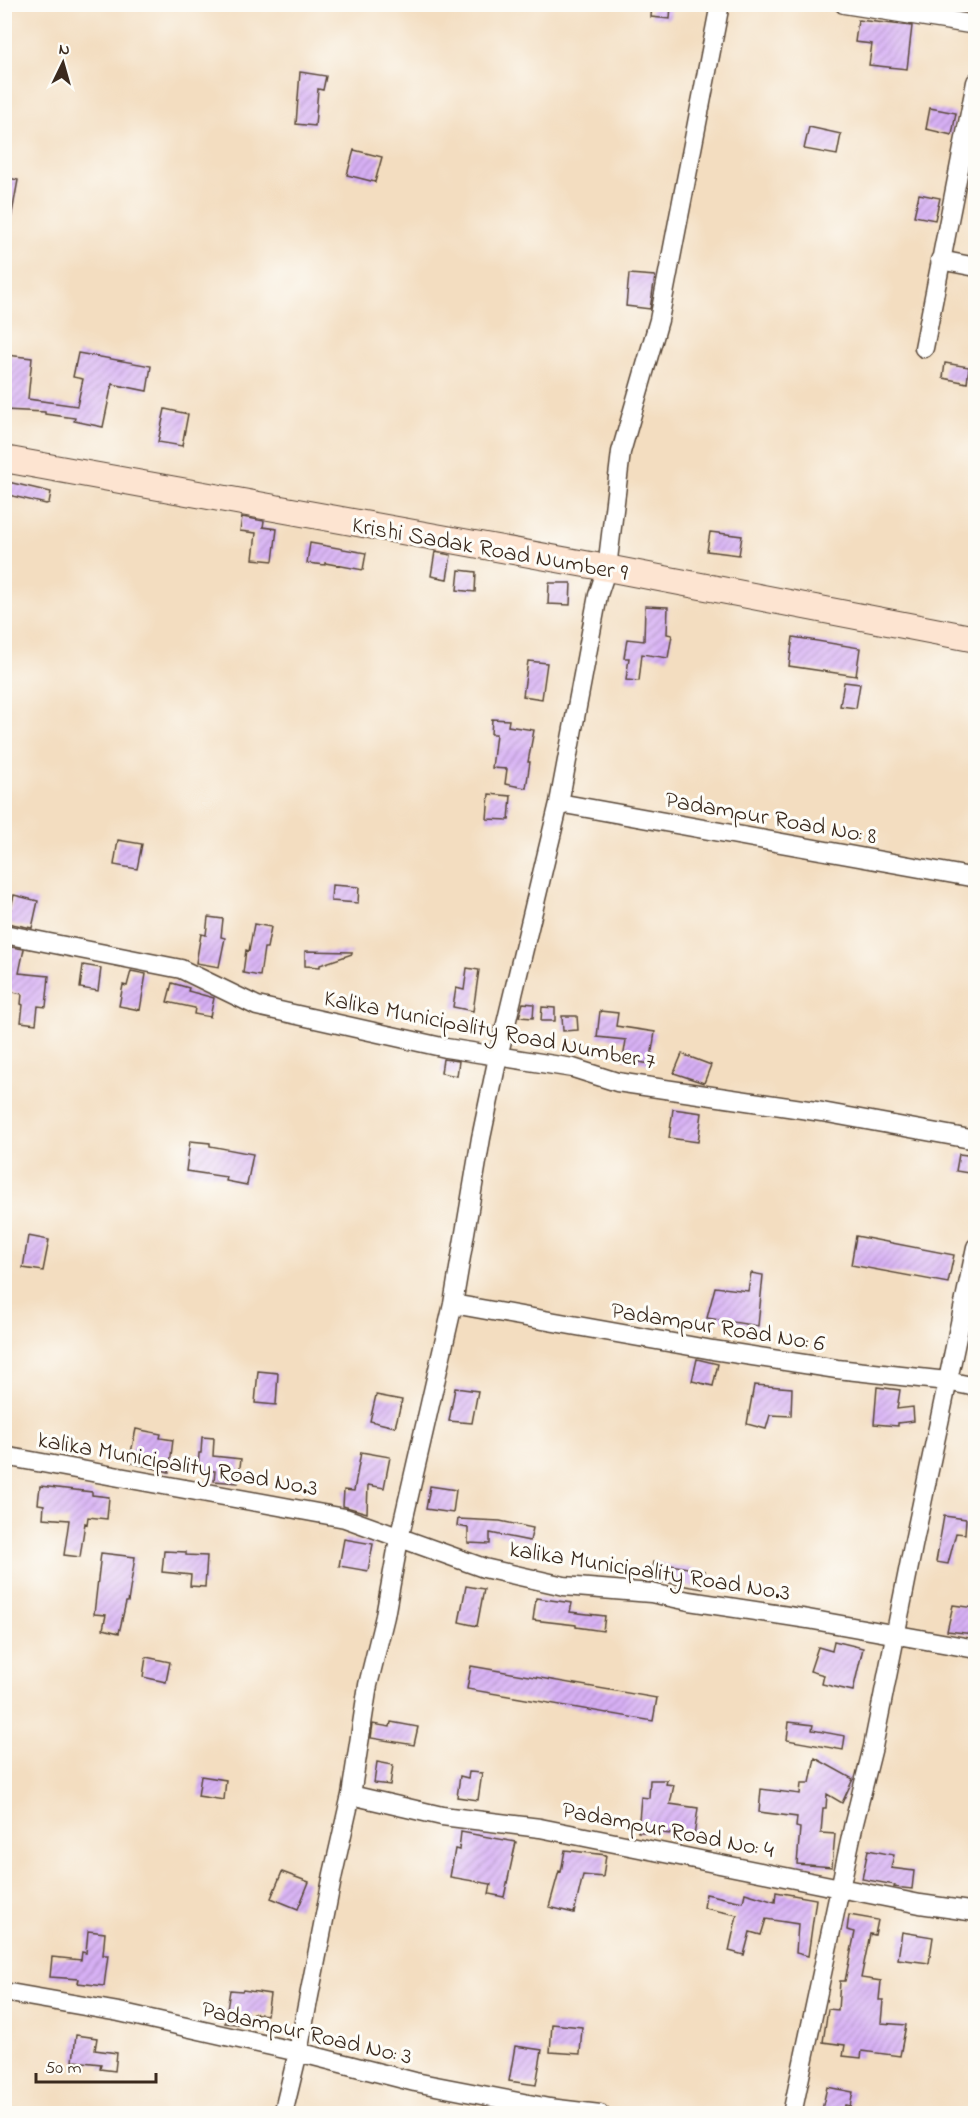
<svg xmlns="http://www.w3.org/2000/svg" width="980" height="2118" viewBox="0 0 980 2118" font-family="'Indie Flower',sans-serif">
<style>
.building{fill:url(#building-hatch)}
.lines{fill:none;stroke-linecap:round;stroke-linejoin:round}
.street-casing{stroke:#574536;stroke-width:21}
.secondary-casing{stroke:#574536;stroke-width:28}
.street{stroke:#fff;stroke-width:18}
.secondary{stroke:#fde4d1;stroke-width:26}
.labels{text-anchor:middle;stroke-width:6;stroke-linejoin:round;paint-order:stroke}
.street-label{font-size:24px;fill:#3b2a1e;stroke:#fdfcf7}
</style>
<defs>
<pattern id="building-hatch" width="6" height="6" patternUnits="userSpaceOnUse" patternTransform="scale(1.5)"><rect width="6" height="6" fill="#d7b0f5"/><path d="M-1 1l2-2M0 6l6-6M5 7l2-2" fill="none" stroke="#b08fc6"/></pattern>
</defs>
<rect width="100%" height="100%" fill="#fdfcf7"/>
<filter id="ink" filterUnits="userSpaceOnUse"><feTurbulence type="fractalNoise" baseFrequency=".0167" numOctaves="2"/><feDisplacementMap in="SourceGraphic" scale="12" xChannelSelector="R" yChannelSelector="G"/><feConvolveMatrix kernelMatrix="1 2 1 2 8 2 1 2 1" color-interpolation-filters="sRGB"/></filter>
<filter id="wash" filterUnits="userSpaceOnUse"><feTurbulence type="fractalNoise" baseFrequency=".008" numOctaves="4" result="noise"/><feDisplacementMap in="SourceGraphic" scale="24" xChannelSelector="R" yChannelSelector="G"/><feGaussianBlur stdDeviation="1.35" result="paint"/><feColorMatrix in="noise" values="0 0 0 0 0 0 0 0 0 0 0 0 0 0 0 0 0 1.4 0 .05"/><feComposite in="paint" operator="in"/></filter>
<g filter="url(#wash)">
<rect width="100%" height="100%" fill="#f3ddc0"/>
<g id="blocks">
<path class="building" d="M 652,4 L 671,4 L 670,19 L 651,17 Z
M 858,20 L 912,26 L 907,69 L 869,65 L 872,44 L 855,42 Z
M 300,72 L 326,76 L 323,90 L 318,89 L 315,126 L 296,124 Z
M 930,108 L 956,113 L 952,135 L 926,129 Z
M 809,127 L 841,134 L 837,155 L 804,149 Z
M 354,150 L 382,157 L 375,182 L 347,175 Z
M 4,177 L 18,180 L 11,219 L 4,219 Z
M 919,194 L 940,198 L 935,220 L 914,216 Z
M 629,274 L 655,276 L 650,309 L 626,306 Z
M 78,353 L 151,366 L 147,391 L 112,384 L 103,427 L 74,421 L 75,418 L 45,414 L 45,412 L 4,410 L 4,373 L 7,355 L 32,358 L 28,399 L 77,406 L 83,379 L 73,377 Z
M 945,363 L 969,367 L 967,383 L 943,378 Z
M 165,409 L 188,414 L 182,446 L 158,442 Z
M 4,481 L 51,492 L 49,503 L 46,504 L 4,494 Z
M 242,517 L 264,521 L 263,527 L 277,529 L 273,561 L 253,559 L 256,533 L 240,531 Z
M 710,532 L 742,536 L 739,555 L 707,551 Z
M 310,543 L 366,553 L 363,570 L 325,563 L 325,565 L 307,563 Z
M 435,552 L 451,555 L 447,579 L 431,576 Z
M 459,570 L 476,572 L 475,592 L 457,590 Z
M 549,583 L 571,583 L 570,605 L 548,604 Z
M 645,606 L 668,607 L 667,634 L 672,635 L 668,658 L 642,654 L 639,681 L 626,680 L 629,658 L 624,658 L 627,639 L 644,641 Z
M 793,637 L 860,648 L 856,676 L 789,666 Z
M 528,661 L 547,663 L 542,699 L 523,696 Z
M 844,682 L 860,684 L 856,708 L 840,706 Z
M 492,719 L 509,720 L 508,726 L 534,730 L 528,762 L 530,762 L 526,788 L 505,784 L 507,769 L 492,768 L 496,734 L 491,734 Z
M 489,794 L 511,796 L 509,820 L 487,819 Z
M 118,840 L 142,844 L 137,869 L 114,865 Z
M 332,885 L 359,887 L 358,903 L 331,901 Z
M 14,895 L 38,901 L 32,928 L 7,923 Z
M 208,917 L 223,919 L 221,937 L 225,938 L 219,967 L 196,963 L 201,934 L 206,935 Z
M 254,924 L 271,927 L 267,948 L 264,948 L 260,976 L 243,973 L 246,950 L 249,951 Z
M 4,946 L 24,949 L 19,973 L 49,976 L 46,1007 L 38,1006 L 36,1024 L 21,1022 L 23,1005 L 21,1004 L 22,994 L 4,990 Z
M 305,951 L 352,952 L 352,954 L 320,965 L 320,967 L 305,966 Z
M 83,965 L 101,968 L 98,991 L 80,988 Z
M 467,968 L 479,970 L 473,1011 L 453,1007 L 456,988 L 464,990 Z
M 131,971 L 146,974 L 140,1010 L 119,1006 L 123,985 L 127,986 Z
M 172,983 L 189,988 L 188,991 L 214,998 L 210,1017 L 194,1014 L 195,1008 L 167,1002 Z
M 523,1003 L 534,1004 L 533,1018 L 519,1017 Z
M 542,1007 L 555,1008 L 555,1021 L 541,1021 Z
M 600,1011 L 618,1013 L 616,1026 L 655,1032 L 650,1064 L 623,1059 L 626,1040 L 597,1037 Z
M 562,1016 L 577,1016 L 578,1030 L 563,1031 Z
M 682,1054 L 711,1065 L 704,1083 L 674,1073 Z
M 443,1059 L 459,1061 L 457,1076 L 441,1073 Z
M 673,1109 L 702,1113 L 698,1142 L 669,1138 Z
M 190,1141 L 210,1143 L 210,1146 L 253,1154 L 247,1185 L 226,1181 L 227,1177 L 186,1171 Z
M 959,1154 L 975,1156 L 975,1174 L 956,1171 Z
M 28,1236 L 49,1240 L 43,1271 L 23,1268 Z
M 856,1236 L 954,1255 L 948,1283 L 851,1265 Z
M 751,1273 L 763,1275 L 758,1326 L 707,1318 L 715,1287 L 748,1291 Z
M 697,1359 L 718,1364 L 713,1386 L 692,1381 Z
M 258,1371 L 278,1373 L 276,1405 L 255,1403 Z
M 754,1385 L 792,1388 L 791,1416 L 770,1415 L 766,1429 L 747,1424 Z
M 877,1387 L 900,1390 L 897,1409 L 913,1407 L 914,1421 L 898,1423 L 898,1426 L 874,1424 Z
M 455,1388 L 478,1391 L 472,1423 L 449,1421 Z
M 376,1395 L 402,1400 L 395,1427 L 370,1421 Z
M 136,1429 L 161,1434 L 160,1438 L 173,1440 L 169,1472 L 129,1462 Z
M 202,1437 L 214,1438 L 213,1456 L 241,1459 L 238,1483 L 214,1481 L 215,1471 L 198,1470 L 199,1453 L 201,1453 Z
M 361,1452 L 390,1457 L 384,1488 L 368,1485 L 367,1513 L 343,1506 L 344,1490 L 354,1491 Z
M 40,1486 L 92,1492 L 92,1495 L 109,1497 L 107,1519 L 88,1517 L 87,1524 L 85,1523 L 80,1557 L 64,1555 L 69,1520 L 43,1518 L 44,1505 L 38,1504 Z
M 430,1486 L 456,1490 L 453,1513 L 426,1509 Z
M 944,1516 L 966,1519 L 965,1534 L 956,1533 L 948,1564 L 936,1562 Z
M 458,1519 L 500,1521 L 533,1528 L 530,1541 L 490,1533 L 490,1544 L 468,1543 L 468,1528 L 457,1526 Z
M 344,1539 L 373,1544 L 368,1571 L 339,1566 Z
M 164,1551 L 186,1552 L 186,1555 L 207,1556 L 205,1587 L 190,1586 L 191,1575 L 162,1572 Z
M 101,1553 L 135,1557 L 128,1602 L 126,1602 L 119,1633 L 103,1629 L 106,1615 L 94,1614 Z
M 654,1562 L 705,1571 L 703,1589 L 651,1580 Z
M 466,1586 L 484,1589 L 477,1626 L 459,1622 Z
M 536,1598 L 572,1603 L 570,1612 L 605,1616 L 603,1631 L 576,1627 L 576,1625 L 533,1620 Z
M 953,1605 L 975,1608 L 974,1634 L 947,1631 Z
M 834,1641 L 863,1648 L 853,1691 L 822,1684 L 824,1675 L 810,1671 L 818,1647 L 832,1651 Z
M 146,1657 L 170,1662 L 166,1682 L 143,1677 Z
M 471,1666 L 657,1698 L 653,1721 L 467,1689 Z
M 391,1722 L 418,1727 L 414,1745 L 371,1738 L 373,1724 L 390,1727 Z
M 789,1722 L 813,1725 L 812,1730 L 845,1736 L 843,1750 L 787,1740 Z
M 815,1758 L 853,1779 L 842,1803 L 827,1794 L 826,1808 L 823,1808 L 821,1833 L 835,1834 L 832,1867 L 797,1864 L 800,1828 L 796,1827 L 797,1817 L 759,1812 L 761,1789 L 800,1794 L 801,1783 L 810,1783 Z
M 377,1762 L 393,1765 L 390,1785 L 374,1783 Z
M 469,1772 L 482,1773 L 478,1800 L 457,1797 L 460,1776 L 468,1778 Z
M 201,1776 L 226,1780 L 224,1800 L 198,1796 Z
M 650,1780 L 667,1780 L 666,1784 L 674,1785 L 670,1804 L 698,1808 L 694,1837 L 655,1832 L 638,1832 L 641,1797 L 649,1798 Z
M 461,1832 L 516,1842 L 504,1897 L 489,1894 L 491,1884 L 450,1877 L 455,1849 L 459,1850 Z
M 565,1850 L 606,1855 L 603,1877 L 583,1875 L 574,1913 L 549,1907 L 559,1871 L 561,1872 Z
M 868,1850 L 894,1855 L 891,1868 L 914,1871 L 912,1889 L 894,1887 L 895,1885 L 862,1879 Z
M 282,1872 L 309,1882 L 298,1909 L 271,1898 Z
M 776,1892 L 816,1899 L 808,1956 L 796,1953 L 798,1924 L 766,1919 L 761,1935 L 750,1932 L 744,1955 L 729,1951 L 737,1915 L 704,1908 L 706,1894 L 743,1902 L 745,1893 L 775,1902 Z
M 849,1915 L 878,1920 L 875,1935 L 870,1934 L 861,1978 L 881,1981 L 879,2000 L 883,2000 L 881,2023 L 906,2025 L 900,2056 L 862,2051 L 861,2058 L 843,2056 L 845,2045 L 823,2042 L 828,2009 L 838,2010 L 840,1981 L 845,1981 L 855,1932 L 847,1930 Z
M 88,1931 L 105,1933 L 103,1955 L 108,1955 L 104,1986 L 78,1983 L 79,1979 L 50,1977 L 52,1957 L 81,1960 L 82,1952 L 86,1953 Z
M 902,1932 L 933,1937 L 929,1963 L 898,1959 Z
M 230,1990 L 242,1991 L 243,1990 L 270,1994 L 267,2015 L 253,2013 L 251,2025 L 225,2023 Z
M 552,2024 L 582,2027 L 580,2054 L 550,2052 Z
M 76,2035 L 97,2038 L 95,2050 L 117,2053 L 115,2071 L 100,2069 L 101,2064 L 73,2061 Z
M 515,2046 L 542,2050 L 536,2085 L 509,2081 Z
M 827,2087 L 853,2092 L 850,2106 L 845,2105 L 843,2114 L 821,2114 Z"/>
</g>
</g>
<g filter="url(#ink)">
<use href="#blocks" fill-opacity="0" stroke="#574536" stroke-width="1.5"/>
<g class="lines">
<g class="street-casing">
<path id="street" d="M 844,4 L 976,25
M 940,260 L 976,267
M 924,348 L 976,82
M 559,803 L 976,878
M 4,934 L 181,969 L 257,1006 L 446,1048 L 573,1068 L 617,1082 L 822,1112 L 976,1140
M 453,1304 L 713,1350 L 837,1369 L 947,1381 L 976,1387
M 4,1456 L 345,1518 L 484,1568 L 564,1586 L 651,1593 L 689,1601 L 808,1619 L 976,1649
M 351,1795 L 442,1816 L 540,1828 L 920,1904 L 976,1912
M 4,1992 L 119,2012 L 298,2052 L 415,2082 L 549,2108 L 600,2114
M 283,2114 L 298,2052 L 333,1874 L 351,1795 L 368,1685 L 385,1616 L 399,1539 L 453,1304 L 481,1138 L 498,1057 L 559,803 L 598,595 L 607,568 L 621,452 L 659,320 L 720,4
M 792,2114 L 854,1823 L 873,1747 L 913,1546 L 976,1247"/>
</g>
<g class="secondary-casing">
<path id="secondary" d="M 4,459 L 607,568 L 976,639"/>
</g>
<use href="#street" class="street"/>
<use href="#secondary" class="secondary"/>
</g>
</g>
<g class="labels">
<g class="street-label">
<text transform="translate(490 548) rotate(10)" y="8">Krishi Sadak Road Number 9</text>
<text transform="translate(771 817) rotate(10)" y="8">Padampur Road No: 8</text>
<text transform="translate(490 1029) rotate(11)" y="8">Kalika Municipality Road Number 7</text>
<text transform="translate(718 1326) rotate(9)" y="8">Padampur Road No: 6</text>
<text transform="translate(178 1463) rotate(10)" y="8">kalika Municipality Road No.3</text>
<text transform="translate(650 1570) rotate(9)" y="8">kalika Municipality Road No.3</text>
<text transform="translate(668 1829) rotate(11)" y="8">Padampur Road No: 4</text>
<text transform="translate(307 2032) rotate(13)" y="8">Padampur Road No: 3</text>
</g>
</g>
<rect width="980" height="2118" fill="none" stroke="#fdfcf7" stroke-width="24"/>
<g transform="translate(63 63) rotate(5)" stroke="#fdfcf7" stroke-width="4.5" paint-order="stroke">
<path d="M0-4.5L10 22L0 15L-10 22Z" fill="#3b2a1e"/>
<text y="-9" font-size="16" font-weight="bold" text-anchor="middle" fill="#3b2a1e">N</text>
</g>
<path d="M36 2073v9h120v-9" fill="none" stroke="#3b2a1e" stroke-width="3"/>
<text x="45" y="2073" font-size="18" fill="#3b2a1e" stroke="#fdfcf7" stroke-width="4.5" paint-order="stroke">50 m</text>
</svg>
